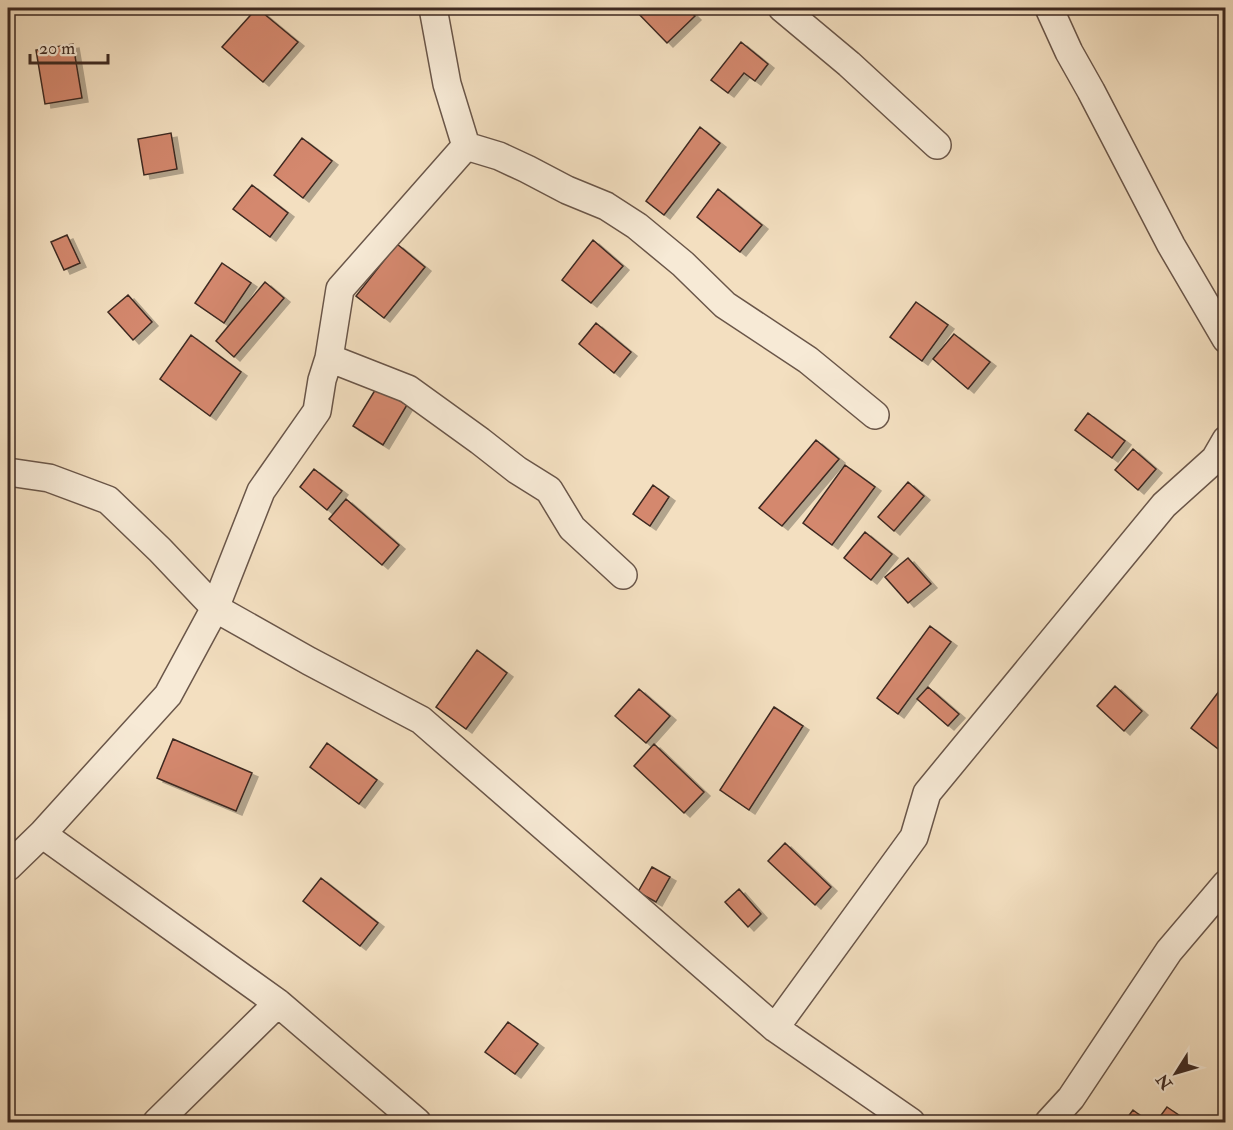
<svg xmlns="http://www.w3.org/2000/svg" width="1233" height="1130" viewBox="0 0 1233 1130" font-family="'IM FELL Double Pica',serif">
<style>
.building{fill:#d4886e;stroke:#3d2921;stroke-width:1.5;filter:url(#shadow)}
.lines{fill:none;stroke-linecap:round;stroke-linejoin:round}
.street-casing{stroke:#6a5649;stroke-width:30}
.street{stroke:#f7ead6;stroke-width:27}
</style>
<defs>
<filter id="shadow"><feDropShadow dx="6" dy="4" stdDeviation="0" flood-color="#0004"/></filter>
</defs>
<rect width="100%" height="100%" fill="#f3dfc0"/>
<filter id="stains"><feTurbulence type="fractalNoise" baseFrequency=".00333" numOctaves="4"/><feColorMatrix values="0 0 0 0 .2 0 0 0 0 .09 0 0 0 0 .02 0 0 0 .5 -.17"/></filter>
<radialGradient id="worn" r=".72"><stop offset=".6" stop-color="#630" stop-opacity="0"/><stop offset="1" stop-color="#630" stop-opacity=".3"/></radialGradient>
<path class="building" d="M 257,8 L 298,42 L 263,82 L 222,47 Z
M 633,8 L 687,8 L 695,16 L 667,43 Z
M 741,42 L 768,64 L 755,81 L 744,73 L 728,93 L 711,80 Z
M 73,44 L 82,98 L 45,104 L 36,50 Z
M 700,127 L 720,143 L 664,215 L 646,201 Z
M 171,133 L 177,169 L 144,175 L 138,139 Z
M 302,138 L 332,161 L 303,198 L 274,175 Z
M 252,185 L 288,213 L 270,237 L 233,209 Z
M 718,189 L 762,225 L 740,252 L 697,217 Z
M 67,235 L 80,263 L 64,270 L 51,242 Z
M 593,240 L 623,266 L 591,303 L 562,280 Z
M 397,244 L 425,267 L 384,318 L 356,296 Z
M 222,263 L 251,283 L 224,323 L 195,303 Z
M 265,282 L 284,298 L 234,357 L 216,341 Z
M 128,295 L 152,322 L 133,340 L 108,312 Z
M 916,302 L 948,325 L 922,361 L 890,337 Z
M 596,323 L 631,352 L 614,373 L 579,344 Z
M 954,334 L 990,362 L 968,389 L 933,359 Z
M 191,335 L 241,372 L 210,416 L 160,379 Z
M 377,387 L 407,405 L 383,445 L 353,426 Z
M 1088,413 L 1125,441 L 1112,458 L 1075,430 Z
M 816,440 L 839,459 L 782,526 L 759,508 Z
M 1133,449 L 1156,469 L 1138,490 L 1115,470 Z
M 845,465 L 875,487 L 832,545 L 803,523 Z
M 314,469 L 342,491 L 327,510 L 300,487 Z
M 908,482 L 924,496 L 894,531 L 878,517 Z
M 653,485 L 669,497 L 650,526 L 633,514 Z
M 346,499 L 399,545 L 382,565 L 329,519 Z
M 865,532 L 892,554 L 871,580 L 844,558 Z
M 908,558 L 931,584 L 908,603 L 885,577 Z
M 930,626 L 951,642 L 898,714 L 877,698 Z
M 477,650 L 507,673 L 466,729 L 436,707 Z
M 1226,682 L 1226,755 L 1191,728 Z
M 1115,686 L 1142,711 L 1124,731 L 1097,706 Z
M 928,687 L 959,714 L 948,726 L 917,699 Z
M 639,689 L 670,716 L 646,743 L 615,716 Z
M 774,707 L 803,726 L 749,810 L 720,790 Z
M 173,739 L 252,773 L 236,811 L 157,778 Z
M 327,743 L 377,780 L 359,804 L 310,767 Z
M 654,744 L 704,792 L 684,813 L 634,766 Z
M 785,843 L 831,887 L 815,905 L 768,861 Z
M 652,867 L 670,877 L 656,902 L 638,892 Z
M 321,878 L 378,923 L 360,946 L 303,901 Z
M 739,889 L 761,914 L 748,927 L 725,902 Z
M 508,1022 L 538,1044 L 515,1074 L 485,1052 Z
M 1167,1107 L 1189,1122 L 1156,1122 Z
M 1133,1110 L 1149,1122 L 1124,1122 Z"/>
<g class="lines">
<g class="street-casing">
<path id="street" d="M 782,8 L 849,64 L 937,145
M 1049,8 L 1069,52 L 1091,91 L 1171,245 L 1226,339
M 466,146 L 499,156 L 527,169 L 567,190 L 606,206 L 637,226 L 683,264 L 725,305 L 808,360 L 875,415
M 329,358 L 408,389 L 480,441 L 517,470 L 549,490 L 572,528 L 623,575
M 8,472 L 49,478 L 108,500 L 160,550 L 215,608 L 309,661 L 421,720 L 775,1028 L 911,1122
M 42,834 L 278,1003 L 417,1122
M 8,867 L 42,834 L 168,695 L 215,608 L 261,491 L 317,411 L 322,380 L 329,358 L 340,289 L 466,146 L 447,84 L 433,8
M 775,1028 L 914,837 L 927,793 L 1164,505 L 1215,459 L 1226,440
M 157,1122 L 278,1003
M 1049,1122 L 1071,1098 L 1169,951 L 1226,884"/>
</g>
<use href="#street" class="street"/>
</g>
<rect width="1233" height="1130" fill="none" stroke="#f3dfc0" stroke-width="30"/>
<rect x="9" y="9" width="1215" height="1112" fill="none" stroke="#3d2921" stroke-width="3"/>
<rect x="15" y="15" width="1203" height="1100" fill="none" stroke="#3d2921" stroke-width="1.5"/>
<g transform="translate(1176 1073) rotate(233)" stroke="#f7ead6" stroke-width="4.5" paint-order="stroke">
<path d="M0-4.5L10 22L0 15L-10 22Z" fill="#3d2921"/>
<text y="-9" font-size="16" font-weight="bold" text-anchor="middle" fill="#3d2921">N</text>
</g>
<path d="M30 54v9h78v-9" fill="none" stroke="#3d2921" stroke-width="3"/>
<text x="39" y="54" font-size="18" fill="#3d2921" stroke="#f7ead6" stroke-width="4.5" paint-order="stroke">20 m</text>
<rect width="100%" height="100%" filter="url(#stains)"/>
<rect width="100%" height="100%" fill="url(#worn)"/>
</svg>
